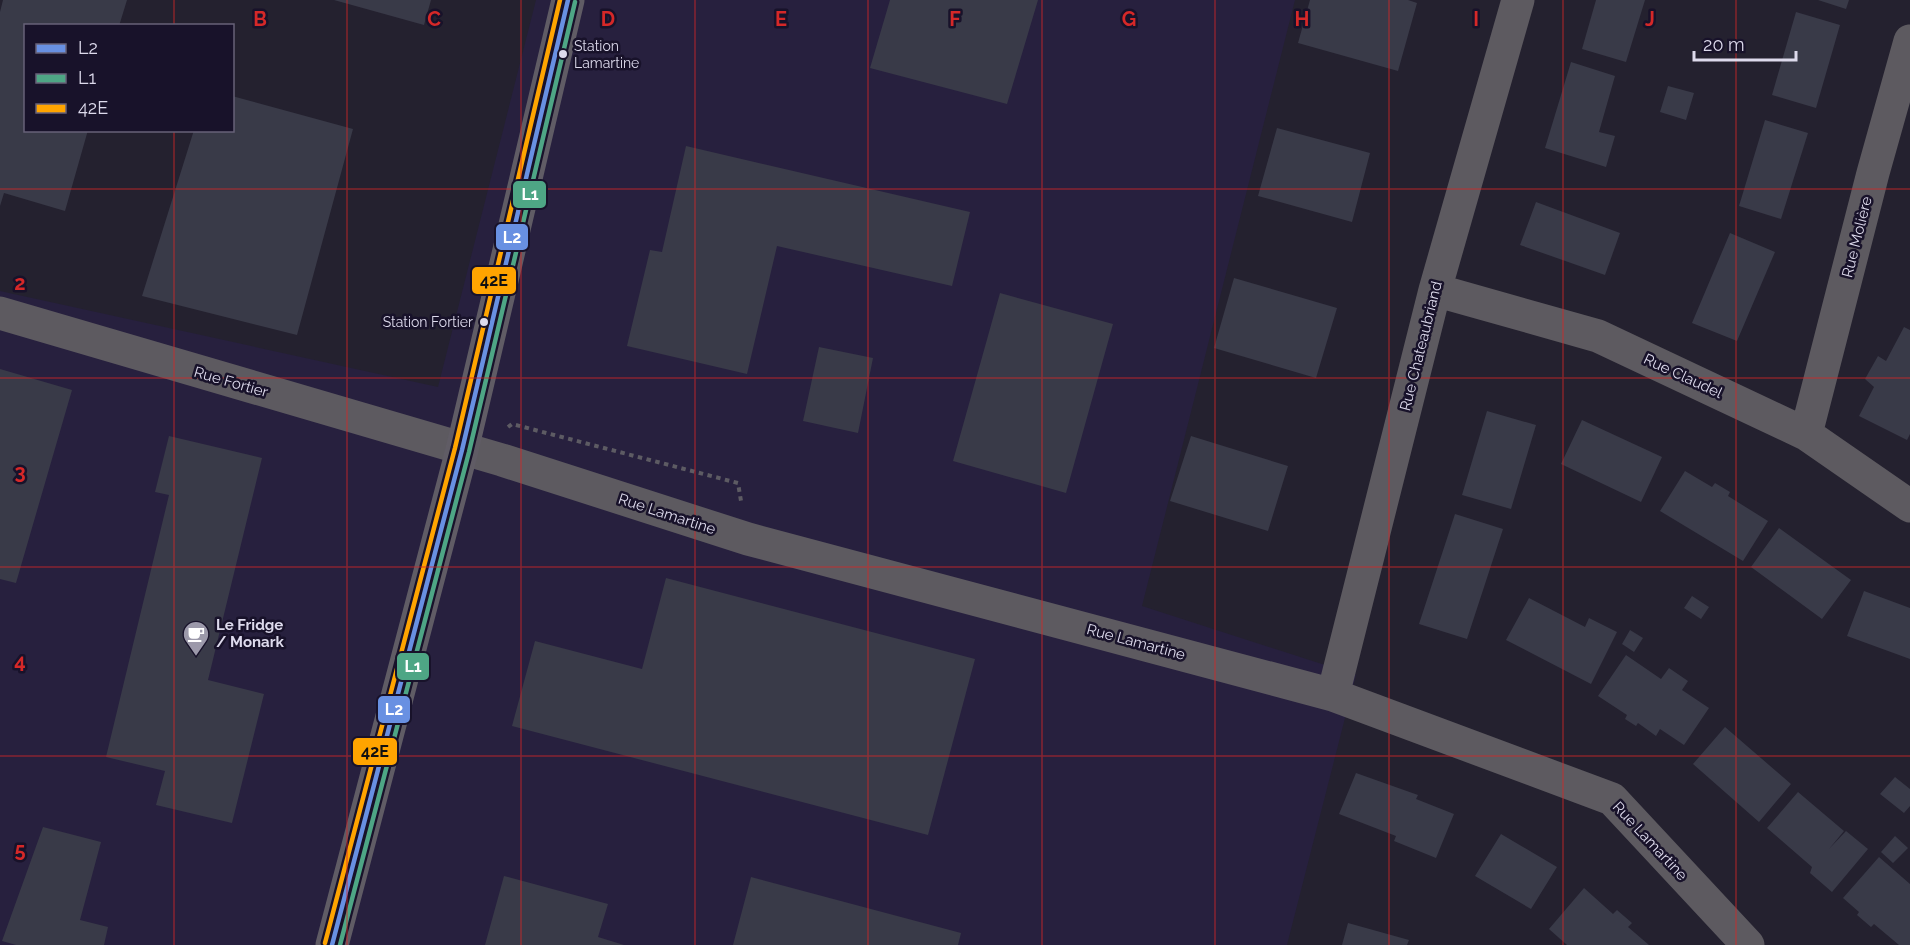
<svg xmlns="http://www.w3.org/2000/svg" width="1910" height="945" viewBox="0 0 1910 945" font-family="Raleway,sans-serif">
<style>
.built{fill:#27203e}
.building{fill:#393a48}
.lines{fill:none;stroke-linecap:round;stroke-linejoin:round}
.path{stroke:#5d5b63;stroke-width:4;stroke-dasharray:4.5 4.5;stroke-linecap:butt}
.minor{stroke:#5d5a60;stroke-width:33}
.major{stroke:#605c65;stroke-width:33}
.bus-1-casing{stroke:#18122a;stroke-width:9}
.bus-2-casing{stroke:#18122a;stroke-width:9}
.bus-3-casing{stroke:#18122a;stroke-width:9}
.bus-1{stroke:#6890e2;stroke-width:4.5}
.bus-2{stroke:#4ea685;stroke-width:4.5}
.bus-3{stroke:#ffa400;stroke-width:4.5}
.grid{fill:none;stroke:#d62828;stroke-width:1.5;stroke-opacity:0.55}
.bus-dot{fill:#dddaec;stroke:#18122a;stroke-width:2}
.labels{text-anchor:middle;stroke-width:5;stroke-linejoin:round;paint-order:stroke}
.bus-label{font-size:14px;fill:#dddaec;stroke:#18122a;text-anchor:start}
.street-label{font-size:15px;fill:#dddaec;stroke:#18122a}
.poi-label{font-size:15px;font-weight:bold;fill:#dddaec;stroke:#18122a;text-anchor:start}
.grid-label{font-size:20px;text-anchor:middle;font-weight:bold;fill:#d62828;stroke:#18122a;stroke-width:5;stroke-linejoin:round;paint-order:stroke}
.line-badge{stroke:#18122a;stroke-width:2}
.badge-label{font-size:16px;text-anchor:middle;font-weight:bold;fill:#fff}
.pale-badge-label{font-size:16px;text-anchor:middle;font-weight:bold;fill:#111}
</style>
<rect width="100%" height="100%" fill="#24212f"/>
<path class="built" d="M 536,0 L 1295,0 L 1142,606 L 1356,675 L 1287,945 L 0,945 L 0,291 L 438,387 Z"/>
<path class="building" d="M 3,0 L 127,0 L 119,26 L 26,26 L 26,130 L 88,130 L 65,211 L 4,193 L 0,206 L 0,12 Z
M 334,0 L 431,0 L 424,25 Z
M 890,0 L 1038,0 L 1007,104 L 870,68 Z
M 1310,0 L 1408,0 L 1417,3 L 1398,71 L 1298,43 Z
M 1596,0 L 1645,0 L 1626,62 L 1582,49 Z
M 1818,0 L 1849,0 L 1846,9 Z
M 1796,12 L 1840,25 L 1816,108 L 1772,95 Z
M 1571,62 L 1615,76 L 1599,132 L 1615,136 L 1606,167 L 1545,148 Z
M 1668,86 L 1694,93 L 1686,120 L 1660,112 Z
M 232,96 L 353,129 L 297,335 L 142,296 L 194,130 L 232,130 Z
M 1765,120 L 1808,133 L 1781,219 L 1739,206 Z
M 1277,128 L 1370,153 L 1352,222 L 1258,196 Z
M 686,146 L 970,212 L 952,286 L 777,246 L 747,374 L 627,346 L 650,250 L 662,252 Z
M 1536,202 L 1620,233 L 1605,275 L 1520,245 Z
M 1730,233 L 1775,252 L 1737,341 L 1692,323 Z
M 1234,278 L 1337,308 L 1316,378 L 1214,348 Z
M 1000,293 L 1113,324 L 1066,493 L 953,461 Z
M 1904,327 L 1910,330 L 1910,434 L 1907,440 L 1859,416 L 1874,387 L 1865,379 L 1878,356 L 1886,361 Z
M 819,347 L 873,358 L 858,433 L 803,421 Z
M 0,369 L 72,390 L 16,583 L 0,579 Z
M 1487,411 L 1536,425 L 1511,509 L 1462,495 Z
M 1582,420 L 1662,457 L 1641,502 L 1561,464 Z
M 169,436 L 262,458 L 208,680 L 264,694 L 232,823 L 156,805 L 165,771 L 106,757 L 169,495 L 155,492 Z
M 1191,436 L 1288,466 L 1268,531 L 1170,501 Z
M 1685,471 L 1712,487 L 1715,483 L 1730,492 L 1728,496 L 1768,521 L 1743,561 L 1660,511 Z
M 1455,514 L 1503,529 L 1467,639 L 1419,624 Z
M 1779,528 L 1851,580 L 1822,619 L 1751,567 Z
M 666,578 L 975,659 L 928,835 L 512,726 L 535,641 L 642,669 Z
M 1864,591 L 1910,608 L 1910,659 L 1847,636 Z
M 1692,596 L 1709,607 L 1701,619 L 1684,608 Z
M 1529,598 L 1585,627 L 1589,618 L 1617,632 L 1591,684 L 1506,640 Z
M 1630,630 L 1643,638 L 1634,652 L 1622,644 Z
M 1626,655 L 1661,679 L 1669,668 L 1688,681 L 1682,690 L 1709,708 L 1684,745 L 1660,729 L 1656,736 L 1638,723 L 1636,726 L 1625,719 L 1627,715 L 1598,696 Z
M 1725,727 L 1791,784 L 1759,822 L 1693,764 Z
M 1356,773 L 1418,795 L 1416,799 L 1454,814 L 1436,858 L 1394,841 L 1396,836 L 1339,814 Z
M 1895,777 L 1910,789 L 1910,806 L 1904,813 L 1880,794 Z
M 1798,792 L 1844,831 L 1829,849 L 1846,831 L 1868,849 L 1832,892 L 1810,873 L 1812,867 L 1767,828 Z
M 43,827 L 101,842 L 80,920 L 108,927 L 104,945 L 16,945 L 2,941 Z
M 1501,834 L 1557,867 L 1531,909 L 1475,876 Z
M 1895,836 L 1908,848 L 1893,863 L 1881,852 Z
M 1879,857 L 1910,884 L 1910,945 L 1899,945 L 1874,924 L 1871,927 L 1857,915 L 1859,912 L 1843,898 Z
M 504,876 L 608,904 L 598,937 L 624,945 L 485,945 Z
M 751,877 L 961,933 L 958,945 L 733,945 Z
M 1584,888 L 1613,914 L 1617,910 L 1632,923 L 1628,927 L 1649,945 L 1567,945 L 1549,929 Z
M 1348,923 L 1409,940 L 1407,945 L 1342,945 Z"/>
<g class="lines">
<path class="path" d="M 508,427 L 512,424 L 738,483 L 741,501"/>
<path class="minor" d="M 1435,290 L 1598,336 L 1806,434 L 1910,506
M 0,313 L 502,460 L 748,539 L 1333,695 L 1612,799 L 1748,945
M 1806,434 L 1873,173 L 1910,41
M 1333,695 L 1435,290 L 1518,0"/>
<path class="major" d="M 332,945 L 462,450 L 568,0"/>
<g class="bus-1-casing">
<path id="bus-1" d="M 332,945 L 462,450 L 568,0"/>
</g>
<g class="bus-2-casing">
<path id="bus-2" d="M 340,945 L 469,452 L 575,2"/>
</g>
<g class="bus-3-casing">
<path id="bus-3" d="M 325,943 L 455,448 L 560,0"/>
</g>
<use href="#bus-1" class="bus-1"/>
<use href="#bus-2" class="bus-2"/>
<use href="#bus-3" class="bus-3"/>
</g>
<path class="grid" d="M 174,0 L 174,26M 347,0 L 347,945M 521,0 L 521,945M 695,0 L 695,945M 868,0 L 868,945M 1042,0 L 1042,945M 1215,0 L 1215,945M 1389,0 L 1389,945M 1563,0 L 1563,945M 1736,0 L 1736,945M 174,130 L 174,945M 0,189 L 1910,189M 0,378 L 1910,378M 0,567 L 1910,567M 0,756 L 1910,756"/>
<defs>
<g id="cafe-pin" transform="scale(1.35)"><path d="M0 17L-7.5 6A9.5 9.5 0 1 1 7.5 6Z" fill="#9c99aa" stroke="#18122a"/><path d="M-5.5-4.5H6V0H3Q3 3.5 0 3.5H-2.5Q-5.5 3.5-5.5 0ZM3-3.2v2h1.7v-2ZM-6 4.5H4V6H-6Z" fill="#fff"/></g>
</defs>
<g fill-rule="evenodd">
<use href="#cafe-pin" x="196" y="634"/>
</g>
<g class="bus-dot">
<circle cx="563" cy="54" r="5"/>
<circle cx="484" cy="322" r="5"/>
</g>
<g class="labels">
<g class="bus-label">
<text x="574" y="51">Station<tspan x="574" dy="17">Lamartine</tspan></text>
<text x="473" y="327" text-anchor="end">Station Fortier</text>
</g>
<g class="street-label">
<text transform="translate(1857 237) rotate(-76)" y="5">Rue Molière</text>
<text transform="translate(1421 346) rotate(-76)" y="5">Rue Chateaubriand</text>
<text transform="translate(1683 376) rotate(25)" y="5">Rue Claudel</text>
<text transform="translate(231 382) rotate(16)" y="5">Rue Fortier</text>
<text transform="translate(667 514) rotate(18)" y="5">Rue Lamartine</text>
<text transform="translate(1136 642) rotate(15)" y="5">Rue Lamartine</text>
<text transform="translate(1650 841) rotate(47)" y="5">Rue Lamartine</text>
</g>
<g class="poi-label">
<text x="216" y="630">Le Fridge<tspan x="216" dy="17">/ Monark</tspan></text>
</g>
</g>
<g class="grid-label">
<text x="260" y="26">B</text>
<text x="434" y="26">C</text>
<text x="608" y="26">D</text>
<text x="781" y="26">E</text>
<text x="955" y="26">F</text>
<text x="1129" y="26">G</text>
<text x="1302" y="26">H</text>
<text x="1476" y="26">I</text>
<text x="1650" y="26">J</text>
<text x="20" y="290">2</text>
<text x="20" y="479">3</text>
<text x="20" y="668">4</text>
<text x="20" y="857">5</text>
</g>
<g class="line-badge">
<rect x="512" y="180" width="35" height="29" rx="6" fill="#4ea685"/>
<rect x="495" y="223" width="34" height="28" rx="6" fill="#6890e2"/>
<rect x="471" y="266" width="46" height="29" rx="6" fill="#ffa400"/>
<rect x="396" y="652" width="34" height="29" rx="6" fill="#4ea685"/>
<rect x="377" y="695" width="34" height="29" rx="6" fill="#6890e2"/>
<rect x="352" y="737" width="46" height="29" rx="6" fill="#ffa400"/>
</g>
<g class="badge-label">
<text x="530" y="200">L1</text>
<text x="512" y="243">L2</text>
<text x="413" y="672">L1</text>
<text x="394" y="715">L2</text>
</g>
<g class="pale-badge-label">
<text x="494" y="286">42E</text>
<text x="375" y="757">42E</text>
</g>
<rect x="24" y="24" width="210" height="108" fill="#18122a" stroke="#676278" stroke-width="1.5"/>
<rect x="36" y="44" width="30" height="9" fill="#6890e2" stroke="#676278" stroke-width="1.5"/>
<text x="78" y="54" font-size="18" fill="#dddaec">L2</text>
<rect x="36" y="74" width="30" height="9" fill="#4ea685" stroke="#676278" stroke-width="1.5"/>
<text x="78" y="84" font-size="18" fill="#dddaec">L1</text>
<rect x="36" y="104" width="30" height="9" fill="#ffa400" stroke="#676278" stroke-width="1.5"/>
<text x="78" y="114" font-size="18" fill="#dddaec">42E</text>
<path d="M1694 51v9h102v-9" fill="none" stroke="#dddaec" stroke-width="3"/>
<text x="1703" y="51" font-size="18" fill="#dddaec" stroke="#18122a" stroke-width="4.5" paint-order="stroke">20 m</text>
</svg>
